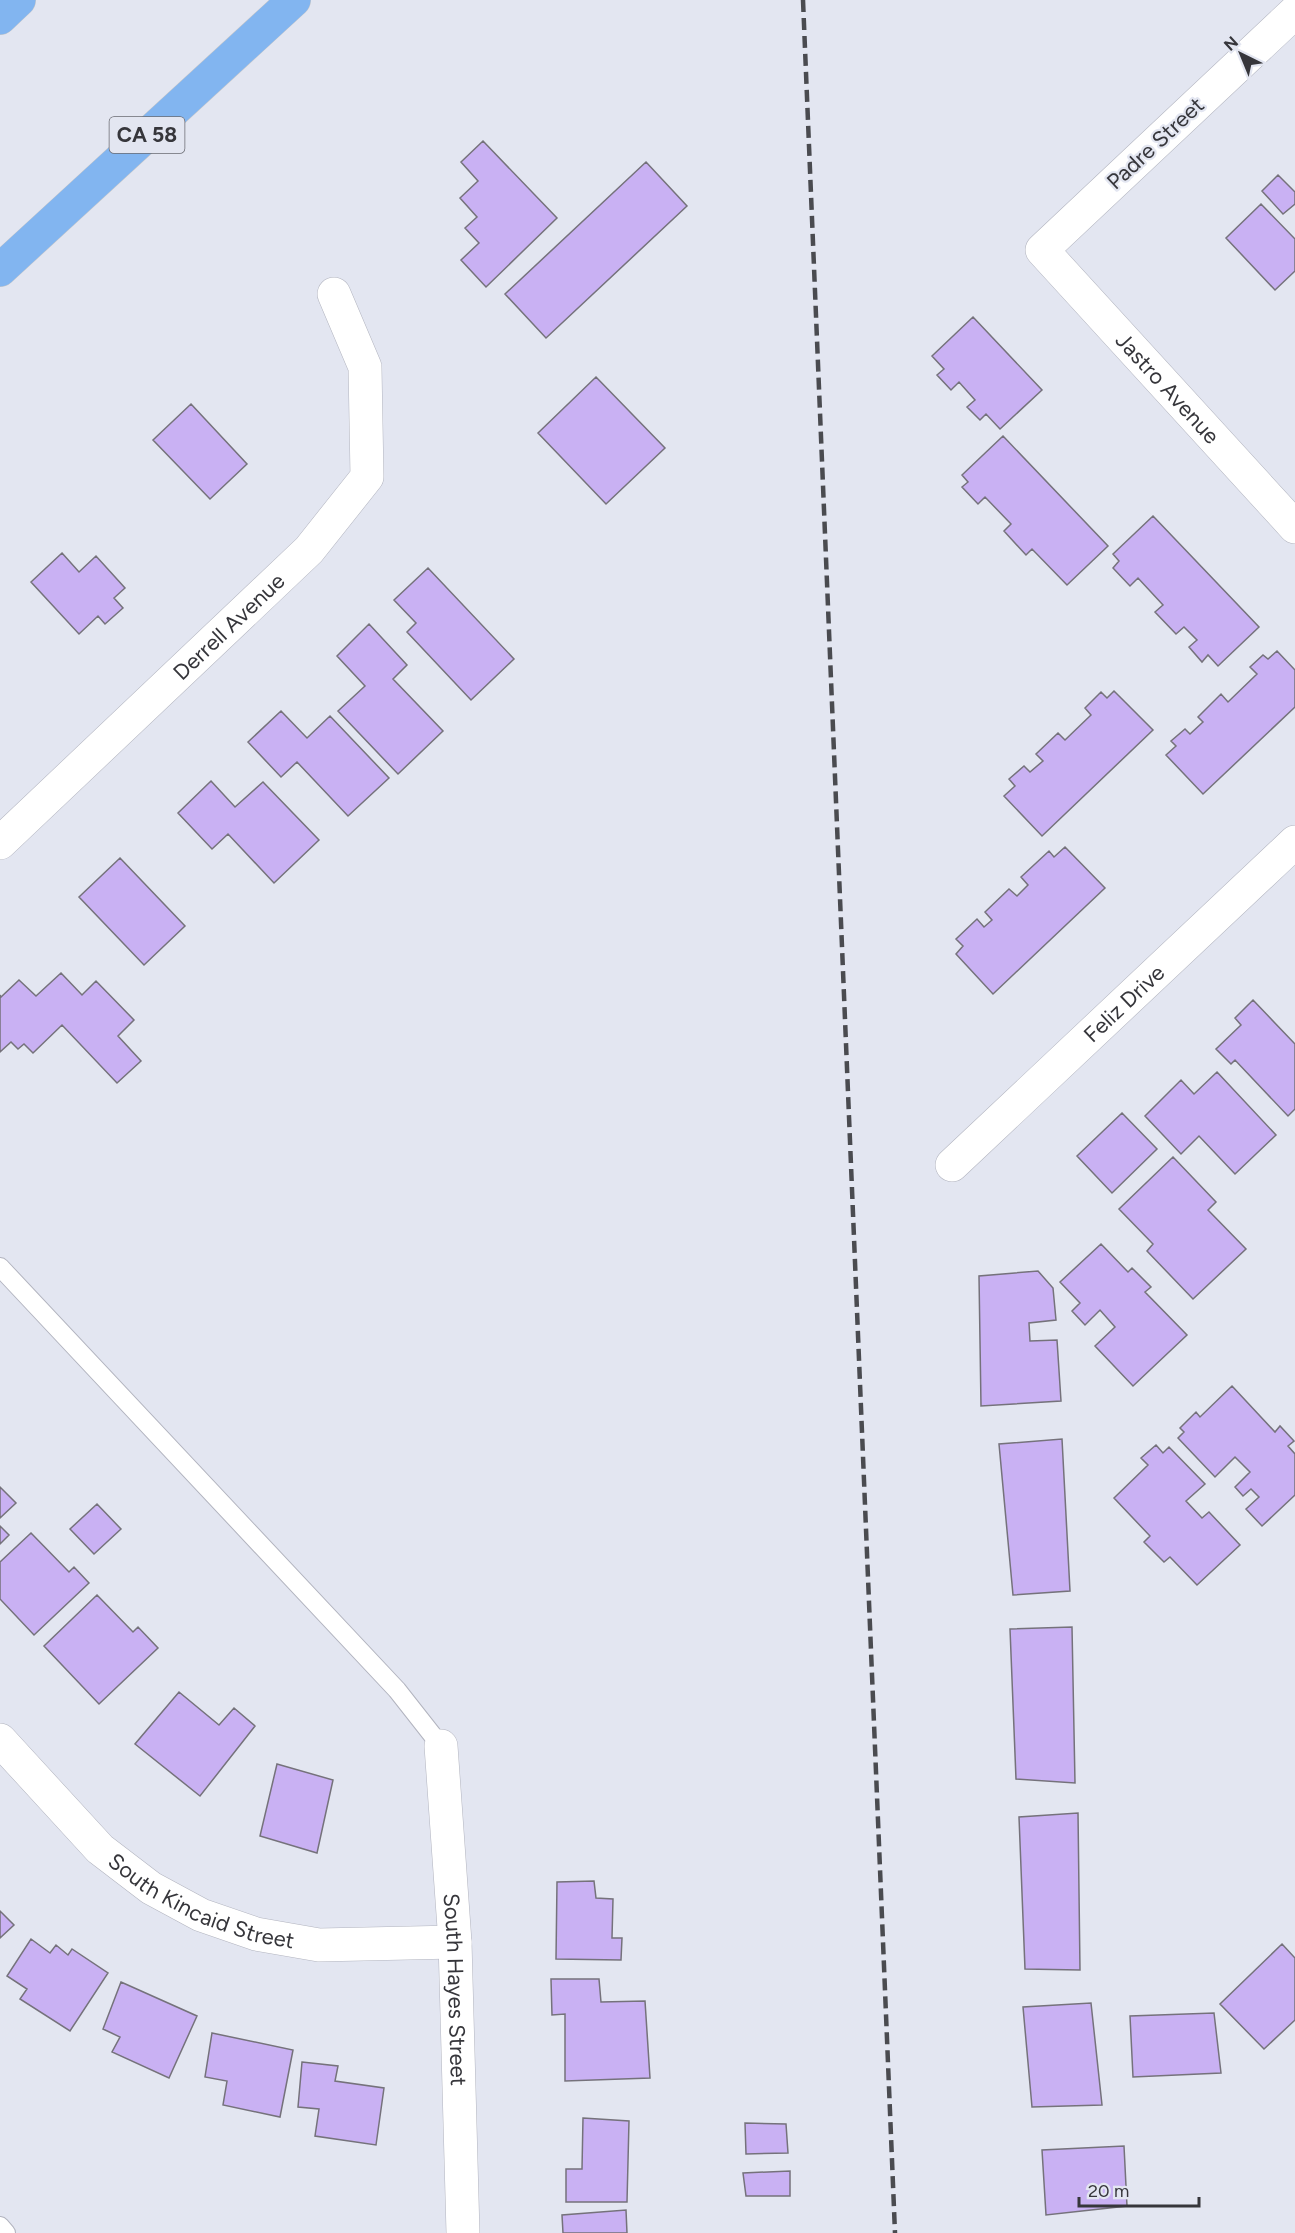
<svg xmlns="http://www.w3.org/2000/svg" width="1295" height="2233" viewBox="0 0 1295 2233" font-family="Figtree,sans-serif">
<style>
.building{fill:#c9b1f3;stroke:#75727b;stroke-width:1.5}
.lines{fill:none;stroke-linecap:round;stroke-linejoin:round}
.service-casing{stroke:#b2b4bf;stroke-width:20}
.minor-casing{stroke:#b2b4bf;stroke-width:34}
.motorway-casing{stroke:#c7c7c8;stroke-width:34}
.service{stroke:#fff;stroke-width:18}
.minor{stroke:#fff;stroke-width:33}
.motorway{stroke:#82b5f0;stroke-width:33}
.rail{stroke:#4a4b50;stroke-width:4.5;stroke-dasharray:12 6;stroke-linecap:butt}
.labels{text-anchor:middle;stroke-width:4.5;stroke-linejoin:round;paint-order:stroke}
.shield{fill:#e3e6f1;stroke:#6a6b72;stroke-width:1.5}
.shield-label{font-size:21px;font-weight:bold;fill:#36363b}
.street-label{font-size:22px;fill:#36363b;stroke:#e3e6f1}
</style>
<rect width="100%" height="100%" fill="#e3e6f1"/>
<path class="building" d="M 483,141 L 557,218 L 486,287 L 461,260 L 479,243 L 465,228 L 477,217 L 460,198 L 478,181 L 461,162 Z
M 646,162 L 687,206 L 546,338 L 505,294 Z
M 1278,175 L 1295,192 L 1295,204 L 1283,214 L 1262,191 Z
M 1261,204 L 1295,239 L 1295,271 L 1275,290 L 1226,238 Z
M 973,317 L 1042,390 L 1000,429 L 986,414 L 980,420 L 967,407 L 975,400 L 959,382 L 951,390 L 937,375 L 944,369 L 932,356 Z
M 596,377 L 665,448 L 606,504 L 538,433 Z
M 191,404 L 247,464 L 210,499 L 153,440 Z
M 1003,436 L 1108,546 L 1067,585 L 1032,549 L 1026,555 L 1004,531 L 1011,524 L 985,497 L 978,504 L 962,487 L 968,482 L 962,475 Z
M 1153,516 L 1259,627 L 1218,666 L 1208,655 L 1202,662 L 1189,647 L 1197,640 L 1184,627 L 1176,634 L 1155,612 L 1163,605 L 1138,578 L 1130,586 L 1113,568 L 1119,561 L 1113,554 Z
M 62,553 L 79,572 L 96,556 L 125,588 L 114,598 L 123,608 L 105,624 L 98,616 L 79,634 L 31,582 Z
M 428,568 L 514,659 L 471,700 L 407,632 L 416,623 L 394,600 Z
M 369,624 L 407,665 L 393,679 L 443,731 L 398,774 L 338,711 L 365,686 L 337,656 Z
M 1277,651 L 1295,670 L 1295,707 L 1203,794 L 1166,755 L 1176,746 L 1171,741 L 1185,729 L 1190,734 L 1203,722 L 1198,717 L 1221,694 L 1228,702 L 1257,674 L 1250,667 L 1263,655 L 1268,659 Z
M 1114,691 L 1153,730 L 1042,836 L 1004,796 L 1015,786 L 1009,779 L 1024,766 L 1030,772 L 1043,761 L 1036,754 L 1058,733 L 1065,740 L 1091,715 L 1085,708 L 1101,692 L 1107,698 Z
M 281,711 L 307,738 L 330,716 L 389,778 L 348,816 L 297,762 L 281,777 L 248,742 Z
M 211,781 L 235,807 L 263,782 L 319,840 L 274,883 L 228,834 L 212,849 L 178,813 Z
M 1065,847 L 1105,888 L 993,994 L 956,954 L 963,946 L 956,939 L 977,919 L 984,927 L 992,920 L 985,912 L 1009,889 L 1017,896 L 1028,885 L 1021,877 L 1049,851 L 1054,857 Z
M 120,858 L 185,926 L 144,965 L 79,897 Z
M 61,973 L 82,995 L 96,981 L 134,1020 L 118,1036 L 141,1061 L 117,1083 L 62,1025 L 33,1053 L 24,1044 L 18,1049 L 11,1042 L 0,1052 L 0,995 L 1,997 L 19,980 L 36,996 Z
M 1253,1000 L 1295,1044 L 1295,1109 L 1288,1116 L 1235,1060 L 1231,1064 L 1216,1049 L 1241,1025 L 1235,1018 Z
M 1217,1072 L 1276,1135 L 1235,1174 L 1199,1136 L 1181,1154 L 1145,1116 L 1181,1080 L 1194,1094 Z
M 1122,1113 L 1157,1149 L 1112,1193 L 1077,1156 Z
M 1173,1157 L 1216,1202 L 1208,1210 L 1246,1249 L 1193,1299 L 1147,1251 L 1153,1244 L 1119,1209 Z
M 1101,1244 L 1128,1272 L 1132,1268 L 1151,1287 L 1145,1292 L 1187,1335 L 1133,1386 L 1095,1346 L 1115,1327 L 1100,1310 L 1085,1325 L 1072,1311 L 1080,1303 L 1060,1282 Z
M 1038,1271 L 1053,1288 L 1056,1320 L 1029,1323 L 1030,1341 L 1057,1340 L 1061,1401 L 981,1406 L 979,1276 Z
M 1232,1386 L 1275,1432 L 1280,1426 L 1294,1441 L 1288,1446 L 1295,1454 L 1295,1495 L 1262,1526 L 1246,1509 L 1259,1497 L 1251,1489 L 1243,1496 L 1235,1487 L 1250,1472 L 1235,1457 L 1215,1477 L 1178,1438 L 1184,1432 L 1180,1428 L 1196,1412 L 1200,1417 Z
M 1062,1439 L 1070,1591 L 1013,1595 L 999,1444 Z
M 1156,1445 L 1163,1453 L 1169,1447 L 1205,1484 L 1186,1501 L 1202,1518 L 1209,1512 L 1240,1545 L 1197,1585 L 1170,1557 L 1164,1562 L 1144,1542 L 1150,1536 L 1114,1498 L 1148,1465 L 1141,1458 Z
M 0,1487 L 16,1503 L 0,1518 Z
M 97,1504 L 121,1529 L 94,1554 L 70,1529 Z
M 0,1526 L 9,1535 L 0,1544 Z
M 31,1533 L 69,1572 L 74,1567 L 89,1583 L 34,1635 L 0,1599 L 0,1562 Z
M 97,1595 L 133,1632 L 138,1627 L 158,1648 L 99,1704 L 44,1646 Z
M 1072,1627 L 1075,1783 L 1016,1779 L 1010,1629 Z
M 179,1692 L 219,1725 L 234,1708 L 255,1726 L 200,1796 L 135,1744 Z
M 277,1764 L 333,1780 L 317,1853 L 260,1836 Z
M 1078,1813 L 1080,1970 L 1025,1969 L 1019,1817 Z
M 594,1881 L 596,1898 L 613,1899 L 612,1938 L 622,1938 L 621,1960 L 556,1959 L 557,1882 Z
M 0,1911 L 14,1925 L 0,1938 Z
M 31,1939 L 50,1953 L 56,1945 L 68,1955 L 72,1949 L 108,1973 L 70,2031 L 20,1999 L 27,1989 L 7,1976 Z
M 1282,1944 L 1295,1958 L 1295,2020 L 1264,2049 L 1220,2004 Z
M 551,1979 L 599,1979 L 601,2002 L 645,2001 L 650,2078 L 565,2081 L 565,2014 L 552,2015 Z
M 121,1982 L 197,2016 L 169,2078 L 112,2052 L 120,2037 L 103,2029 Z
M 1091,2003 L 1102,2105 L 1032,2107 L 1023,2007 Z
M 1214,2013 L 1221,2073 L 1133,2077 L 1130,2016 Z
M 212,2033 L 293,2050 L 280,2117 L 223,2105 L 227,2081 L 205,2077 Z
M 302,2062 L 338,2066 L 335,2081 L 384,2088 L 376,2145 L 315,2136 L 319,2109 L 298,2107 Z
M 583,2118 L 629,2121 L 627,2202 L 566,2202 L 566,2169 L 582,2169 Z
M 745,2123 L 786,2124 L 788,2153 L 746,2154 Z
M 1124,2146 L 1127,2206 L 1046,2215 L 1042,2150 Z
M 790,2171 L 790,2196 L 746,2196 L 743,2173 Z
M 626,2210 L 627,2233 L 563,2233 L 562,2215 Z"/>
<g class="lines">
<g class="service-casing">
<path id="service" d="M 0,1267 L 397,1690 L 441,1746
M 0,2226 L 6,2233"/>
</g>
<g class="minor-casing">
<g id="minor">
<path id="s1" d="M 1295,12 L 1042,250 L 1295,527"/>
<path id="s2" d="M 0,843 L 309,550 L 367,477 L 365,367 L 334,294"/>
<path id="s3" d="M 952,1165 L 1295,842"/>
<path id="s4" d="M 0,1740 L 100,1849 L 151,1888 L 201,1915 L 256,1934 L 319,1945 L 455,1942"/>
<path id="s5" d="M 441,1746 L 455,1942 L 463,2233"/>
</g>
</g>
<g class="motorway-casing">
<path id="motorway" d="M 0,18 L 19,0
M 0,270 L 294,0"/>
</g>
<use href="#service" class="service"/>
<use href="#minor" class="minor"/>
<use href="#motorway" class="motorway"/>
<path class="rail" d="M 803,0 L 895,2233"/>
</g>
<g class="labels">
<rect class="shield" x="109.5" y="117" width="75" height="36" rx="4.5"/>
<g class="shield-label">
<text x="147" y="142">CA 58</text>
</g>
<g class="street-label">
<text transform="translate(1155 143) rotate(-43)" y="8">Padre Street</text>
<text dy="8" stroke="none"><textPath href="#s1" startOffset="534">Jastro Avenue</textPath></text>
<text dy="8" stroke="none"><textPath href="#s2" startOffset="315">Derrell Avenue</textPath></text>
<text dy="8" stroke="none"><textPath href="#s3" startOffset="236">Feliz Drive</textPath></text>
<text dy="8" stroke="none"><textPath href="#s4" startOffset="264">South Kincaid Street</textPath></text>
<text dy="8" stroke="none"><textPath href="#s5" startOffset="244">South Hayes Street</textPath></text>
</g>
</g>
<g transform="translate(1241 54) rotate(317)" stroke="#e3e6f1" stroke-width="4.5" paint-order="stroke">
<path d="M0-4.5L10 22L0 15L-10 22Z" fill="#36363b"/>
<text y="-9" font-size="16" font-weight="bold" text-anchor="middle" fill="#36363b">N</text>
</g>
<path d="M1079 2197v9h120v-9" fill="none" stroke="#36363b" stroke-width="3"/>
<text x="1088" y="2197" font-size="18" fill="#36363b" stroke="#e3e6f1" stroke-width="4.5" paint-order="stroke">20 m</text>
</svg>
